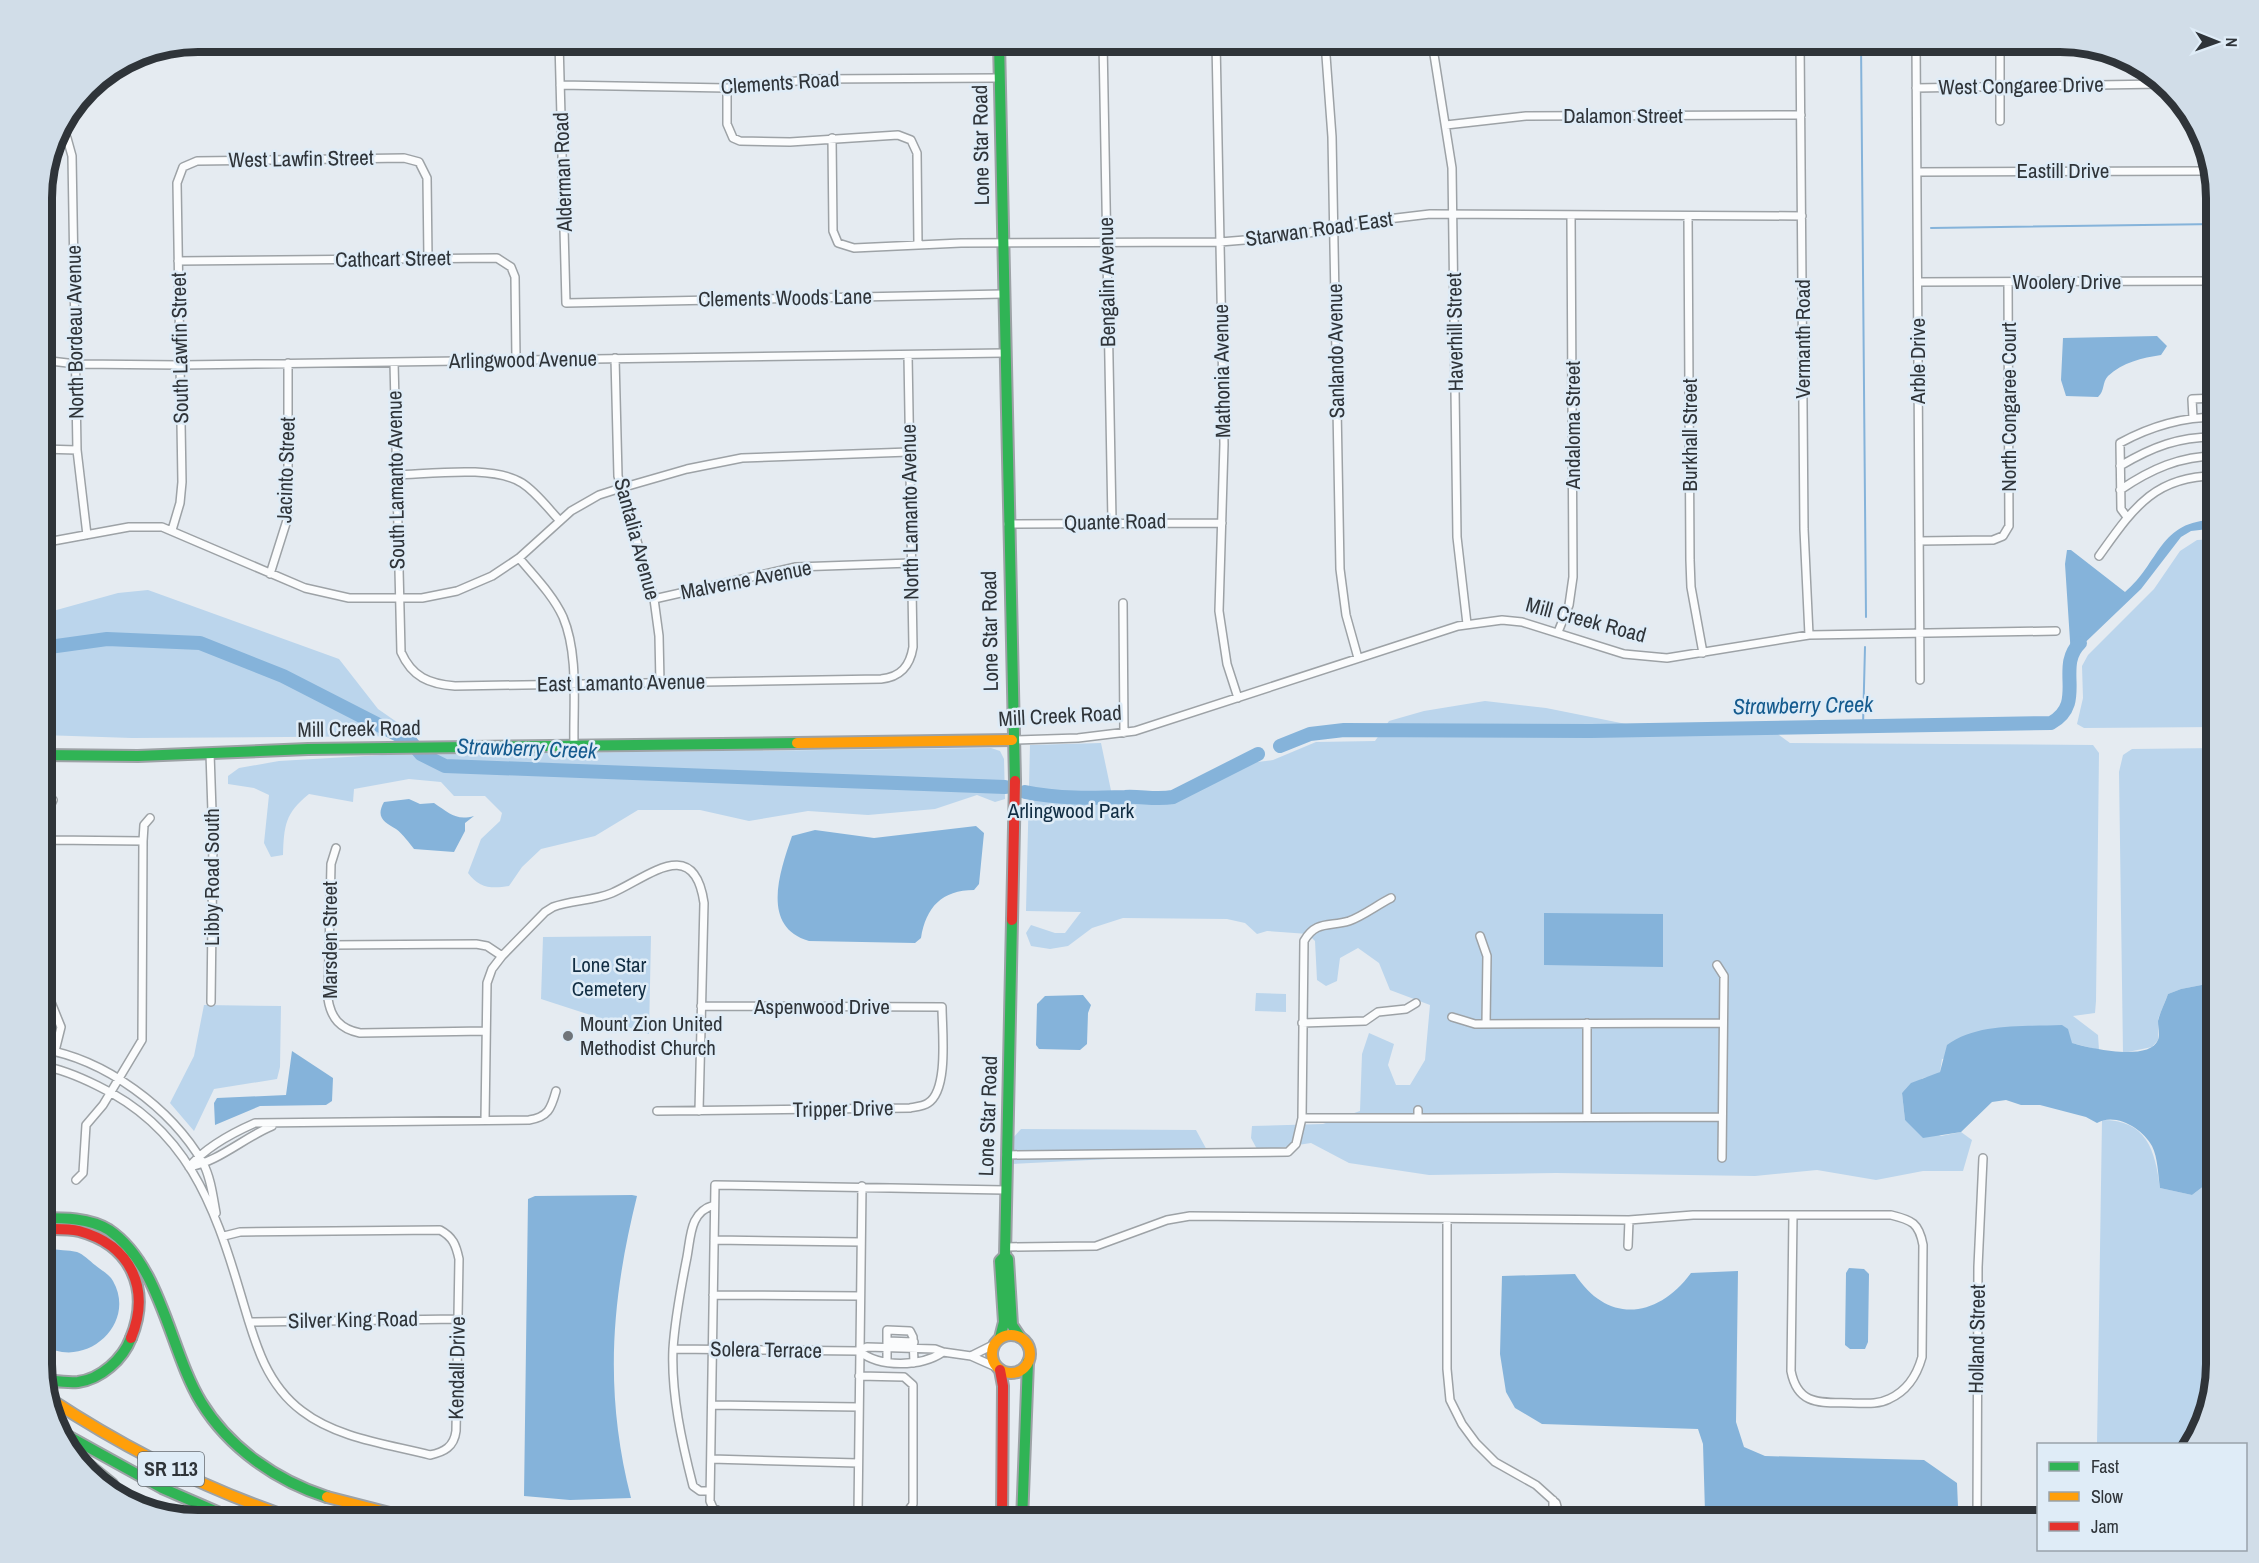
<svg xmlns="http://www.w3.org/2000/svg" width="2259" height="1563" viewBox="0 0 2259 1563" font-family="'Archivo Narrow',sans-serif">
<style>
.green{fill:#bbd5ec}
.water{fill:#85b3da}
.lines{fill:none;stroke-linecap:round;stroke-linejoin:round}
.stream{stroke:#85b3da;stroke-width:2}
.river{stroke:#85b3da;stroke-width:14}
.street-casing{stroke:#9da2a6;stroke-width:10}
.fast-casing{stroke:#9da2a6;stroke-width:14}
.slow-casing{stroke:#9da2a6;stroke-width:14}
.jam-casing{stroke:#9da2a6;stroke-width:14}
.street{stroke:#fbfcfd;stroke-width:7}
.fast{stroke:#30b455;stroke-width:10}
.slow{stroke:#ff9f0a;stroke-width:10}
.jam{stroke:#e5322d;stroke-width:10}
.poi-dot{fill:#6f7479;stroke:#dfecf7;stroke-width:2}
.labels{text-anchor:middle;stroke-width:5;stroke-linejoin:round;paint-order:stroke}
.shield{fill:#dfecf7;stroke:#646b72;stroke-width:1.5}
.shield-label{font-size:20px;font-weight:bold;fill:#2f3439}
.street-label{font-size:21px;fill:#2f3439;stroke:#dfecf7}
.park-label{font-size:21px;fill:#122e44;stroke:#dfecf7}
.poi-label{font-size:21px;fill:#2f3439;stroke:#dfecf7;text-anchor:start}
.water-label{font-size:22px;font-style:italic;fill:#155b8e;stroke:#dfecf7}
.rim{fill:none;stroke:#2f3439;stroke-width:8}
</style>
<rect width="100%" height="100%" fill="#e5ebf1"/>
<path class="green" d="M 2217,539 L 2217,727 L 2084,728 L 2077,724 L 2083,698 L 2082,666 L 2088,655 L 2154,589 L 2180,551 L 2197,540 Z
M 148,590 L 339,659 L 378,709 L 417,736 L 132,738 L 42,735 L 42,614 L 118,593 Z
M 1485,701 L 1546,708 L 1671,733 L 1775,732 L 1790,743 L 2093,745 L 2099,753 L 2096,1001 L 2095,1013 L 2073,1016 L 2098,1035 L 2099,1050 L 2072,1043 L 1942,1059 L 1940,1072 L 1934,1076 L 1923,1078 L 1902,1093 L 1905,1120 L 1941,1136 L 1961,1132 L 1972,1140 L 1963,1171 L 1923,1171 L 1876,1180 L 1817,1170 L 1755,1176 L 1556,1173 L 1429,1175 L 1349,1163 L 1311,1143 L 1258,1151 L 1251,1138 L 1252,1126 L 1323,1124 L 1360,1111 L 1362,1054 L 1369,1033 L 1394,1044 L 1388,1065 L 1396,1085 L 1410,1085 L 1425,1060 L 1430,1005 L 1390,990 L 1379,963 L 1358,948 L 1340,958 L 1337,981 L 1326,986 L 1317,980 L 1315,941 L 1308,934 L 1267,931 L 1257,934 L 1245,923 L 1227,919 L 1123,918 L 1092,928 L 1068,946 L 1050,949 L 1031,946 L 1026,933 L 1031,925 L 1055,933 L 1065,933 L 1081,912 L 1026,911 L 1030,745 L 1101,743 L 1113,800 L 1159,802 L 1178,799 L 1249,763 L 1273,760 L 1316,742 L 1375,741 L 1389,721 L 1424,711 Z
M 991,748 L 1000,751 L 1004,759 L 1005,799 L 995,802 L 977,795 L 935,809 L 868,815 L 808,811 L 749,821 L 700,810 L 638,810 L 595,836 L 541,849 L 522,867 L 509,886 C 491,889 479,888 468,873 L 481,839 L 500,821 L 502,813 L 485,796 L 454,796 L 441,782 L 409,779 L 354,789 L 353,802 L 309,794 C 285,813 284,826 283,855 L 271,857 L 264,843 L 269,795 L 254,788 L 228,784 L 228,776 L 239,768 L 279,761 L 382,755 Z
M 2217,748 L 2217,895 L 2208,900 L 2202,920 L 2217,907 L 2217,982 L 2181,989 L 2168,994 L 2158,1019 L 2158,1040 L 2152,1047 L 2123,1053 L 2119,772 L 2123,755 L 2132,749 Z
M 651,936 L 649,1034 L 541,999 L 543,937 Z
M 1256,993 L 1286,994 L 1286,1012 L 1255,1011 Z
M 204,1005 L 281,1006 L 280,1067 L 277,1079 L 214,1089 L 194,1131 L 170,1103 L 194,1056 Z
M 2102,1120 C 2147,1120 2155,1150 2160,1188 L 2192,1195 L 2217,1176 L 2217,1365 L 2193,1444 L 2097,1444 Z
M 1021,1129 L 1196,1130 L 1209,1154 L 1011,1164 L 1012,1139 Z"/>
<path class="water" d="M 2157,336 L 2167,346 L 2161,355 C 2142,358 2123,362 2108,376 C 2102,382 2105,391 2098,397 L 2066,396 L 2061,380 L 2063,338 Z
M 2217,520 L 2217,528 L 2191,531 L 2181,537 L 2141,589 L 2071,656 L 2065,564 L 2067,550 L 2071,550 L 2125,592 C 2160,563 2159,519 2217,520 Z
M 409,799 L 420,804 L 434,803 C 449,813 456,821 474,816 L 465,823 L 465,831 L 454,852 L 414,849 C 409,843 403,834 396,829 C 385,822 375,818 384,802 Z
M 976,826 L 984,833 L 979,884 L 974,890 C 942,890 926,907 921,938 L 915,943 L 809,941 C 760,927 780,871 792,836 L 815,830 L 874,838 Z
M 1544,913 L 1663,914 L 1663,967 L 1544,965 Z
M 2217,982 L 2217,1176 L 2192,1195 L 2160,1188 C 2158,1175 2158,1158 2152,1146 C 2143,1129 2116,1112 2097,1123 L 2086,1117 L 2040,1105 L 2021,1105 L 2006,1100 L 1992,1102 L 1961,1132 L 1923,1138 L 1905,1120 L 1902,1093 L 1911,1083 L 1940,1072 L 1947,1045 C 1978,1022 2025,1027 2062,1025 L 2068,1029 L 2072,1043 C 2089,1048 2149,1062 2158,1040 C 2160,1035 2158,1027 2158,1021 C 2160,1012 2165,1003 2168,994 L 2181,989 Z
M 1083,995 L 1091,1005 L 1088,1013 L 1087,1044 L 1080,1050 L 1039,1049 L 1036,1045 L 1037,1004 L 1045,996 Z
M 292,1051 L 333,1078 L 332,1101 L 326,1105 L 260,1106 L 215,1125 L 214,1103 L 217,1098 L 286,1095 Z
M 632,1195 L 637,1196 C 611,1301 604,1392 631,1498 L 570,1500 L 524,1496 L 528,1199 L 535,1196 Z
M 49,1249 C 58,1250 68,1250 77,1252 C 83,1254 90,1261 95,1265 C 101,1270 110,1275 113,1281 C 138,1325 83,1372 42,1344 L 42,1252 Z
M 1849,1268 L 1864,1269 L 1869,1274 L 1868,1342 L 1865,1349 L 1850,1349 L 1845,1345 L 1846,1273 Z
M 1738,1271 L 1736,1422 L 1744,1447 L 1765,1456 L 1924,1460 L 1957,1483 L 1958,1507 L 1952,1518 L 1943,1520 L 1715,1516 L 1705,1512 L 1703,1444 L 1698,1429 L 1542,1424 L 1515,1408 L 1506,1392 L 1500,1354 L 1502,1276 L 1575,1274 C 1607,1324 1657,1319 1691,1273 Z"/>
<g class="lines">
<path class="stream" d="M 1861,42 L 1866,617
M 1931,228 L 2217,224
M 1863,726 L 1865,647"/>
<path class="river" d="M 42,648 L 107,639 L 200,643 L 283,676 L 410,741 L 421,754 L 445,766 L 1005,787
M 1280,746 L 1310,734 L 1344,730 L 1591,731 L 2051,723 C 2087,703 2055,667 2080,643
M 1025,792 C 1058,799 1092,798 1125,797 C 1141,796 1156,800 1173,797 L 1258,754"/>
<g class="street-casing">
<path id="street" d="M 559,42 L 566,303 L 1003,294
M 1103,42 L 1112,521
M 1216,42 L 1224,444 L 1219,611 L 1227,664 L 1238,698
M 1325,42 L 1332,137 L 1340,569 L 1346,615 L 1358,658
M 1432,42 L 1452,168 L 1457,537 L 1467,624
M 1800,42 L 1804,529 L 1809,635
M 1916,42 L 1920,680
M 2000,42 L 2000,121
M 184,45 L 198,48 L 446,45 L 454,42
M 560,85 L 727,88 L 817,79 L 999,78
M 727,88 L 727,124 L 733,138 L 740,141 L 790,142 L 898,135 L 911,140 L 917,153 L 918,245
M 1916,88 L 2162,84
M 1446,125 L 1526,116 L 1801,115
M 59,129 L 67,138 L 72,156 L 77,450 L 87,535
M 832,138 L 833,231 L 838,243 L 854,248 L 961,243 L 1220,242 L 1293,236 L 1371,221 L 1430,214 L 1802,216
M 1917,172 L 2210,171
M 1688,216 L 1690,560 L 1691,587 L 1703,653
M 178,261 L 497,258 L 511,267 L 515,277 L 516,359
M 1918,282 L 2217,281
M 615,358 L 618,476 L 654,599 L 659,636 L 660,683
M 42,360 L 76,364 L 180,365 L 1004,353
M 394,362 L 401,652 C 412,677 429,684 455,686 L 881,679 C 901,677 910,666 913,647 L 908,355
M 2193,418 L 2192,399 L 2217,398
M 42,449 L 77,450
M 2120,466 C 2152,447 2180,436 2217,437
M 396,475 C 430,474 494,465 522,483 C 536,492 547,507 559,520
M 2120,490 C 2151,469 2180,456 2217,456
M 2127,517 L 2121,509 L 2120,443 C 2151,426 2181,417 2217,417
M 1008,524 L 1222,523
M 172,530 L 180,503 L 182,482 L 177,183 L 183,167 L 197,161 L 404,158 L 419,162 L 427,178 L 428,258
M 1919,541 L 1993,540 L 2003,536 L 2009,526 L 2008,282
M 42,543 L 129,527 L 162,527 L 305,588 L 349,598 L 422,598 L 457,591 L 492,576 L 519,558 L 571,511 L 599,495 L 621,488 L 687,469 L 742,458 L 909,452
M 2099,556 C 2132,510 2154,475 2217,476
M 519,558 C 534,576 553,595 563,617 C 579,655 573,705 574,746
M 270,574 L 288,517 L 288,363
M 654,599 L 796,567 L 911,563
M 1123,603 L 1124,733
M 1558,632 L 1569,605 L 1573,577 L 1571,216
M 1012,740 L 1078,738 L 1135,731 L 1458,626 L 1502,620 L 1522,622 L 1624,654 L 1667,658 L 1809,635 L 2056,631
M 210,753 L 213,841 L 211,1002
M 50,840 L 49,808 L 53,800
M 143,841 L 144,825 L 150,818
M 336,848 L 331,864 L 328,999 C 331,1018 340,1029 360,1033 L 486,1031
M 1480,936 L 1487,956 L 1486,1024
M 330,945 L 476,944 L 487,946 L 502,956
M 1717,965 L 1724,976 L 1722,1158
M 1452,1017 L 1475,1024 L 1723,1023
M 1302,1023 L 1365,1021 L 1378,1012 L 1406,1009 L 1416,1003
M 1587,1023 L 1587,1116
M 42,1049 C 105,1059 171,1108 203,1163 C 211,1178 213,1197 216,1213
M 55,1051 L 61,1027 L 48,995 L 50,840 L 143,841 L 142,1040 L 103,1105 L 86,1125 L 83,1173 L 76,1180
M 42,1066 C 62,1069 80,1077 98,1086 C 186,1128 214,1204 240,1292 C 253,1335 263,1382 302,1411 C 337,1438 387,1444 430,1455 C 444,1452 454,1447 456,1431 L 459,1259 C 456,1245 453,1237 440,1230 L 240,1232 L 224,1236
M 657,1111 L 910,1108 C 915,1107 924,1106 928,1103 C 949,1090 942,1030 942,1007 L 701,1006
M 1302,1118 L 1418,1118 L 1418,1110
M 1418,1118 L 1722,1117
M 485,1120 L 487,983 L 492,969 L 502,956 L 545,912 L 553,907 C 572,900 593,901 612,893 C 647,878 694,834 704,903 L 699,1111
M 1006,1155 L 1288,1152 L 1296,1144 L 1302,1118 L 1304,941 C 1316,920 1330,927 1349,921 C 1363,916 1377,905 1391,898
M 189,1167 C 206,1147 232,1133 255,1123 L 529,1120 C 548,1117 551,1109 556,1091
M 189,1167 C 218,1162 245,1137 272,1126
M 1447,1219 L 1447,1369 L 1450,1400 L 1462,1424 L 1476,1443 L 1495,1462 L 1536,1485 L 1556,1503 L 1561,1521
M 714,1240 L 861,1242
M 1628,1246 L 1629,1220
M 1005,1247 L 1096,1246 L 1167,1220 L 1190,1216 L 1629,1220 L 1693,1215 L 1891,1215 C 1912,1220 1919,1223 1923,1245 L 1922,1357 C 1917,1375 1907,1391 1889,1399 C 1877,1405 1864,1403 1852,1403 C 1822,1402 1798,1407 1791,1371 L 1793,1215
M 713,1295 L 860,1296
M 249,1322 L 458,1319
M 887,1341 L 914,1342
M 867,1347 L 935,1349 L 943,1352 C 921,1367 880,1368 859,1351 Z
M 673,1349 L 859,1351
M 943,1352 L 971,1356 L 998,1368
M 971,1356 L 993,1345
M 887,1361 L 887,1330 L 910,1331 L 913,1337 L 914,1363
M 859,1376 L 904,1377 L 913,1385 L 913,1504 L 908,1511 L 900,1515 L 721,1512 L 713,1508 L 710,1501 L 715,1185 L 1005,1190
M 713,1405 L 859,1407
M 711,1459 L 858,1463
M 710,1491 L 700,1491 L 693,1486 C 682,1443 671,1394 673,1349 C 675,1318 681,1287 687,1257 C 691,1235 690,1212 714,1205
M 1553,1500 L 1553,1521
M 858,1514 L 862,1186
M 1977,1521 L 1978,1267 L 1983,1158"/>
</g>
<g class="fast-casing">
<path id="fast" d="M 999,42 L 1015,781
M 42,755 L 138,756 L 308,749 L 797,743
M 42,1218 C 63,1218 90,1218 109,1230 C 161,1265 170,1351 201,1402 C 229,1448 277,1481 327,1497
M 1005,1256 L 1012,920
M 1000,1338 L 1004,1322 L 1000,1261 L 1005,1256 L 1008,1259 L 1012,1325 L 1020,1337
M 44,1380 C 55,1381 67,1383 78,1382 C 101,1379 123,1359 131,1338
M 59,1431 L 162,1488 L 238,1521
M 69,1449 L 112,1484 L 121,1498
M 1022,1521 L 1028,1362"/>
</g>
<g class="slow-casing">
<path id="slow" d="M 797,743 L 1012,740
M992 1354a19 19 0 1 1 38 0a19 19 0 1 1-38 0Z
M 50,1399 C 129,1451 211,1492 301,1521
M 327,1497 L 421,1521"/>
</g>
<g class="jam-casing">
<path id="jam" d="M 1012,920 L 1015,781
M 42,1229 C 54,1229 67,1228 79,1231 C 131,1245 151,1289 131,1338
M 1000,1370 L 1003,1386 L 1002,1521"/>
</g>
<use href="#street" class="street"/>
<use href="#fast" class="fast"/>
<use href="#slow" class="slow"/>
<use href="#jam" class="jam"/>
</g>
<circle class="poi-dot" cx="568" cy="1036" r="6"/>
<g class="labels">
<rect class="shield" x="138" y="1452" width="66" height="34" rx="4.5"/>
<g class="shield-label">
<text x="171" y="1476">SR 113</text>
</g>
<g class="street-label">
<text transform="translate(780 83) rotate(-4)" y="7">Clements Road</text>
<text transform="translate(2021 86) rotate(-1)" y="7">West Congaree Drive</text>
<text x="1623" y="123">Dalamon Street</text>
<text transform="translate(981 145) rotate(-91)" y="7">Lone Star Road</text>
<text transform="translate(301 159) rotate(-1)" y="7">West Lawfin Street</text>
<text x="2063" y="178">Eastill Drive</text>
<text transform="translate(563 172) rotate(-92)" y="7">Alderman Road</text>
<text transform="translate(1319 229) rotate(-8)" y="7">Starwan Road East</text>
<text transform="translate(393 259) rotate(-1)" y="7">Cathcart Street</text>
<text transform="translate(1107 282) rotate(-91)" y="7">Bengalin Avenue</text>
<text x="2067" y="289">Woolery Drive</text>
<text transform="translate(785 298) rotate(-1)" y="7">Clements Woods Lane</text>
<text transform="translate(75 332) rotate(-91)" y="7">North Bordeau Avenue</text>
<text transform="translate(1455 332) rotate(-91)" y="7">Haverhill Street</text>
<text transform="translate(1803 339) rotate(-90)" y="7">Vermanth Road</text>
<text transform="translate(180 348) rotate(-91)" y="7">South Lawfin Street</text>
<text transform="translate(1336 351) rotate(-91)" y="7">Sanlando Avenue</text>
<text transform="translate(523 360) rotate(-1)" y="7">Arlingwood Avenue</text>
<text transform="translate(1918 361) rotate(-90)" y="7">Arble Drive</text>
<text transform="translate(1222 371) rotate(-91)" y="7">Mathonia Avenue</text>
<text transform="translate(2009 407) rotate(-90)" y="7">North Congaree Court</text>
<text transform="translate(1573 425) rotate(-90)" y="7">Andaloma Street</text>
<text transform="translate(1690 435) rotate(-90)" y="7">Burkhall Street</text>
<text transform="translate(286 470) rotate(-88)" y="7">Jacinto Street</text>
<text transform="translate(396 480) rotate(-91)" y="7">South Lamanto Avenue</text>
<text transform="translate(910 512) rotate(-91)" y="7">North Lamanto Avenue</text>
<text transform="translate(1115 522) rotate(-1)" y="7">Quante Road</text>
<text transform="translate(637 539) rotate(75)" y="7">Santalia Avenue</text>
<text transform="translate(746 580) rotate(-11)" y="7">Malverne Avenue</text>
<text transform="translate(1586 620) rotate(15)" y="7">Mill Creek Road</text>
<text transform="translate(990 631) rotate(-91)" y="7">Lone Star Road</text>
<text transform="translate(621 683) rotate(-1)" y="7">East Lamanto Avenue</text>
<text transform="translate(1060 716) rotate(-3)" y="7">Mill Creek Road</text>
<text transform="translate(359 729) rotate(-1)" y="7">Mill Creek Road</text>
<text transform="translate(212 877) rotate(-90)" y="7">Libby Road South</text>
<text transform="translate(330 940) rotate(-90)" y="7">Marsden Street</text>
<text x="822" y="1014">Aspenwood Drive</text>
<text transform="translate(843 1109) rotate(-1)" y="7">Tripper Drive</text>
<text transform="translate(988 1116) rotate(-88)" y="7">Lone Star Road</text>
<text transform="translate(353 1320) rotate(-1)" y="7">Silver King Road</text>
<text transform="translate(1977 1339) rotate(-89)" y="7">Holland Street</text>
<text transform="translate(766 1350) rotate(1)" y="7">Solera Terrace</text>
<text transform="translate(457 1368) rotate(-89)" y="7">Kendall Drive</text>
</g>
<g class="park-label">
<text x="1071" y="818">Arlingwood Park</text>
<text x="609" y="972">Lone Star<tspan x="609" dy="24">Cemetery</tspan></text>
</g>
<g class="poi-label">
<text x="580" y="1031">Mount Zion United<tspan x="580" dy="24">Methodist Church</tspan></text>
</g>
<g class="water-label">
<text transform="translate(1803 705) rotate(-1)" y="8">Strawberry Creek</text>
<text transform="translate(527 748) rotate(2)" y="8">Strawberry Creek</text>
</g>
</g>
<path d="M0 0H2259V1563H0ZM198 52H2060A146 146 0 0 1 2206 198V1364A146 146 0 0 1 2060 1510H198A146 146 0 0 1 52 1364V198A146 146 0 0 1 198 52Z" fill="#d1dde8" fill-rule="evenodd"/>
<path class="rim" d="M198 52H2060A146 146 0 0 1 2206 198V1364A146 146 0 0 1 2060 1510H198A146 146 0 0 1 52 1364V198A146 146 0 0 1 198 52Z"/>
<rect x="2037" y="1443" width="210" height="108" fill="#dfecf7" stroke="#99a2ab" stroke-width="1.5"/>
<rect x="2049" y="1462" width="30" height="9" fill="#30b455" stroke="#99a2ab" stroke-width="1.5"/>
<text x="2091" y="1473" font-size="18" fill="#2f3439">Fast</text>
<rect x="2049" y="1492" width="30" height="9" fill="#ff9f0a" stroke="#99a2ab" stroke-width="1.5"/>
<text x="2091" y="1503" font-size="18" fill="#2f3439">Slow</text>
<rect x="2049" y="1522" width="30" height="9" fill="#e5322d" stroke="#99a2ab" stroke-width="1.5"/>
<text x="2091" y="1533" font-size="18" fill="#2f3439">Jam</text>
<g transform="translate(2217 42) rotate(91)" stroke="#dfecf7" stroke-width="4.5" paint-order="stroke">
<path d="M0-4.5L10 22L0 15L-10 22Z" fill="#2f3439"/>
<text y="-9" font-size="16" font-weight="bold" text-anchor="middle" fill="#2f3439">N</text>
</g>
</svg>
